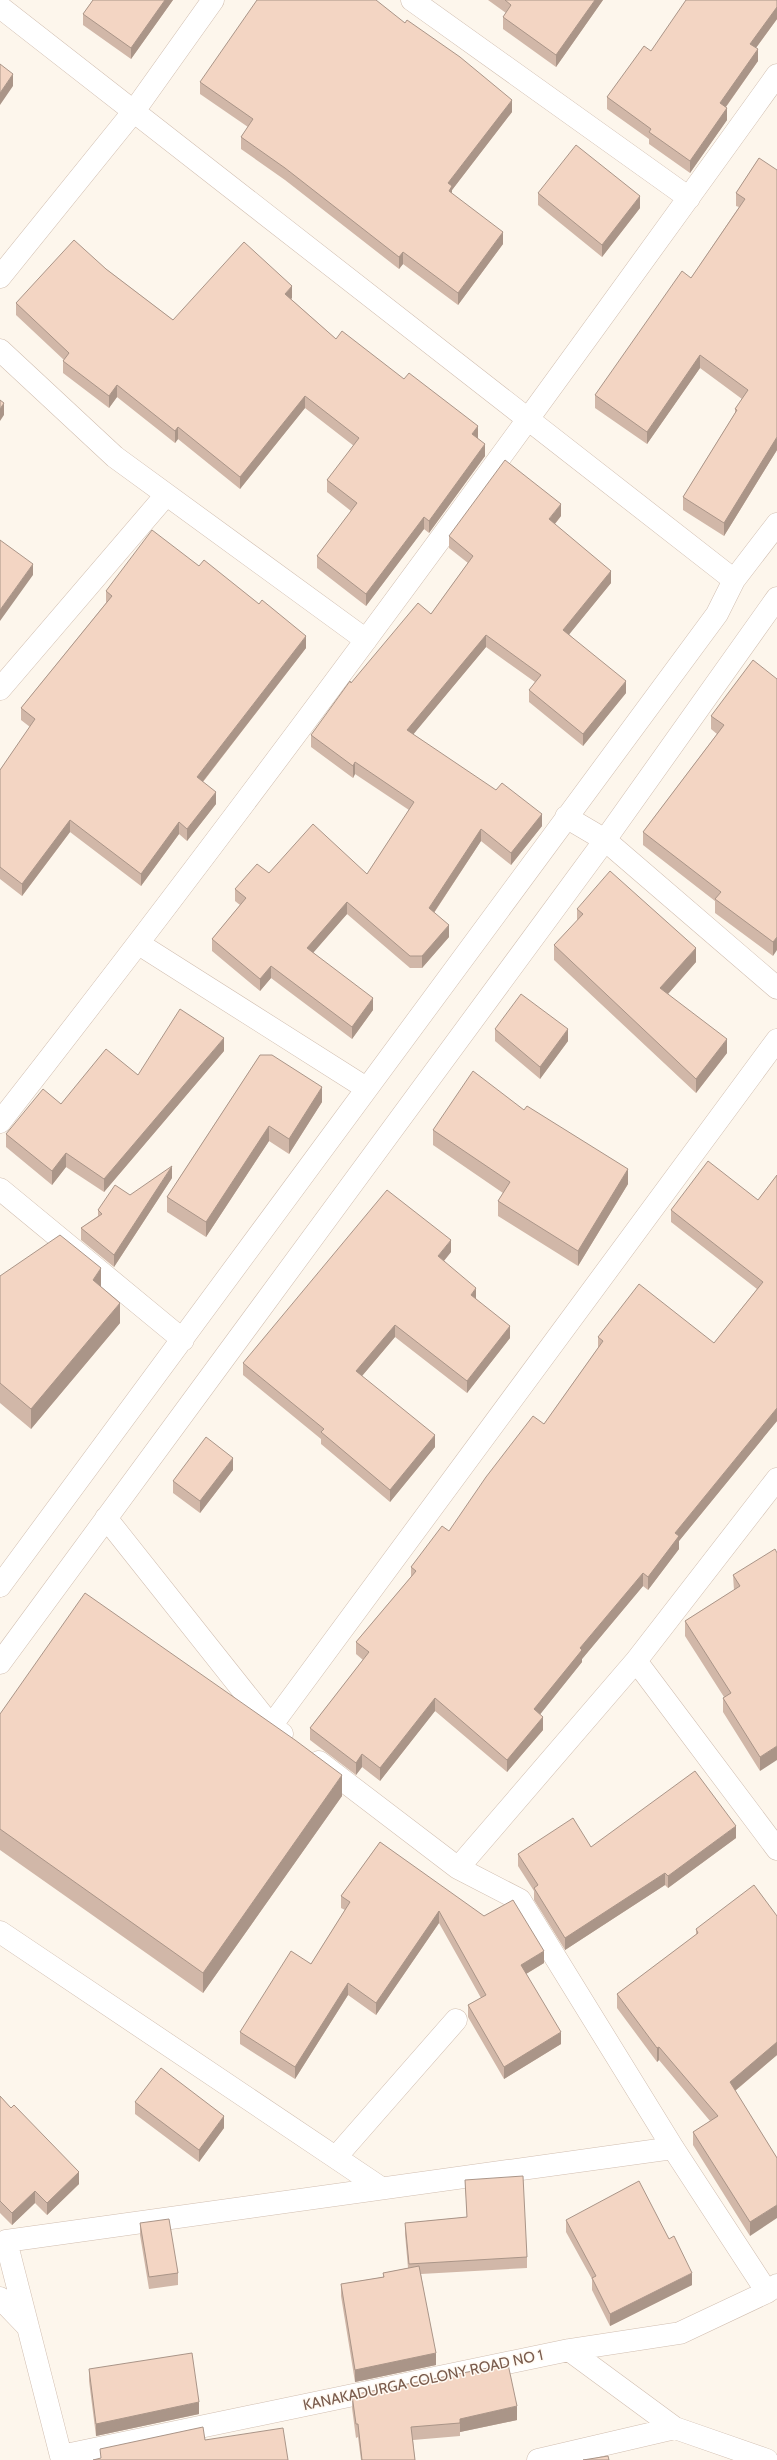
<svg xmlns="http://www.w3.org/2000/svg" width="777" height="2460" viewBox="0 0 777 2460" font-family="Cabin,sans-serif">
<style>
.lines{fill:none;stroke-linecap:round;stroke-linejoin:round}
.minor-casing{stroke:#d1beb0;stroke-width:23}
.minor{stroke:#fff;stroke-width:22}
.wall{fill:#d1b7a8}
.shaded-wall{fill:#aa9588}
.building{fill:#f3d5c3;stroke:#aa9588}
.labels{text-anchor:middle;stroke-width:3;stroke-linejoin:round;paint-order:stroke}
.street-label{font-size:15px;fill:#7a5c4d;stroke:#fffaf3}
</style>
<rect width="100%" height="100%" fill="#fdf6ec"/>
<g class="lines">
<g class="minor-casing">
<path id="minor" d="M 412,0 L 689,198
M 0,7 L 734,580
M 0,277 L 134,111 L 213,0
M 0,350 L 115,457 L 366,640
M 0,689 L 166,495
M 566,817 L 605,840 L 777,988
M 139,944 L 366,1088
M 0,1122 C 268,779 523,428 777,75
M 0,1189 L 183,1340
M 106,1518 L 271,1726 L 282,1734
M 0,1586 L 717,614 L 734,580 L 777,524
M 636,1661 L 777,1849
M 0,1663 L 605,840 L 777,598
M 271,1726 L 777,1040
M 319,1762 L 458,1868
M 0,1932 L 381,2188
M 336,2157 L 456,2020
M 767,2292 L 673,2148 L 520,1900 L 458,1868 L 636,1661 L 777,1479
M 0,2298 L 28,2327
M 569,2350 L 675,2428 L 767,2460
M 61,2456 L 569,2350 L 680,2333 L 767,2292 L 777,2285
M 62,2460 L 6,2241 L 673,2148
M 538,2460 L 675,2428"/>
</g>
<use href="#minor" class="minor"/>
</g>
<path class="wall" d="M 93,0 L 173,0 L 131,59 L 83,25 L 83,14 Z
M 488,0 L 603,0 L 556,67 L 503,29 L 503,17 L 506,13 Z
M 777,0 L 777,19 L 756,48 L 758,61 L 726,107 L 727,120 L 690,173 L 649,144 L 649,139 L 607,109 L 607,97 L 651,51 Z
M 200,82 L 512,112 L 452,190 L 452,194 L 503,244 L 458,305 L 403,264 L 399,269 L 285,180 L 241,149 L 241,137 L 248,127 L 200,94 Z
M 759,158 L 777,450 L 724,536 L 683,510 L 683,497 L 735,413 L 735,409 L 742,399 L 700,368 L 647,444 L 595,408 L 595,395 L 691,278 L 739,207 L 736,206 L 736,193 Z
M 538,193 L 640,208 L 602,257 L 538,205 Z
M 106,269 L 173,320 L 292,298 L 291,299 L 336,339 L 478,438 L 485,456 L 429,533 L 424,529 L 366,606 L 317,568 L 317,556 L 351,511 L 327,492 L 327,480 L 354,446 L 305,408 L 240,489 L 178,439 L 175,443 L 117,397 L 109,408 L 63,373 L 63,361 L 64,360 L 16,315 L 16,303 Z
M 561,516 L 555,524 L 611,583 L 569,634 L 626,693 L 583,746 L 529,702 L 529,690 L 535,682 L 486,647 L 413,734 L 542,826 L 511,865 L 481,841 L 434,913 L 449,937 L 422,968 L 410,968 L 347,914 L 313,952 L 373,1010 L 352,1039 L 271,978 L 260,991 L 212,951 L 212,939 L 240,905 L 235,901 L 235,889 L 269,873 L 367,874 L 409,810 L 355,774 L 353,778 L 311,747 L 311,735 L 351,683 L 431,614 L 468,563 L 449,548 L 449,536 Z
M 106,591 L 306,648 L 203,782 L 216,804 L 187,841 L 179,834 L 141,886 L 70,832 L 22,896 L 0,879 L 0,770 L 30,727 L 21,720 L 21,708 L 106,603 Z
M 777,679 L 773,956 L 715,913 L 715,901 L 643,845 L 643,832 L 717,734 L 711,729 L 711,716 Z
M 577,909 L 696,962 L 668,994 L 727,1053 L 696,1093 L 554,960 L 554,945 L 577,921 Z
M 495,1029 L 568,1041 L 540,1079 L 495,1041 Z
M 224,1051 L 104,1192 L 66,1167 L 52,1185 L 6,1147 L 6,1134 L 61,1104 Z
M 260,1055 L 322,1102 L 289,1154 L 269,1141 L 206,1237 L 167,1212 L 167,1197 Z
M 524,1110 L 628,1184 L 578,1266 L 498,1216 L 498,1201 L 503,1193 L 433,1145 L 433,1130 Z
M 777,1175 L 777,1421 L 679,1541 L 679,1549 L 648,1590 L 643,1586 L 582,1659 L 582,1662 L 540,1714 L 543,1730 L 507,1772 L 435,1711 L 380,1781 L 362,1767 L 356,1775 L 310,1740 L 310,1728 L 363,1660 L 356,1654 L 356,1642 L 411,1577 L 411,1567 L 449,1531 L 544,1424 L 598,1348 L 598,1337 L 714,1343 L 757,1289 L 671,1222 L 671,1210 L 758,1200 Z
M 172,1178 L 114,1267 L 81,1240 L 81,1228 L 98,1216 L 98,1210 L 130,1195 Z
M 451,1252 L 444,1261 L 510,1338 L 467,1393 L 395,1337 L 362,1376 L 435,1447 L 390,1502 L 321,1444 L 321,1439 L 243,1375 L 243,1363 Z
M 0,1276 L 101,1287 L 120,1323 L 31,1429 L 0,1403 Z
M 233,1470 L 200,1513 L 173,1493 L 173,1481 Z
M 777,1553 L 760,1771 L 723,1712 L 723,1698 L 724,1697 L 685,1636 L 685,1621 L 734,1590 L 733,1575 Z
M 0,1714 L 342,1796 L 203,1993 L 0,1850 Z
M 736,1838 L 668,1888 L 665,1885 L 565,1950 L 534,1900 L 534,1891 L 518,1866 L 518,1854 L 591,1847 Z
M 380,1842 L 544,1963 L 526,1974 L 561,2044 L 504,2079 L 468,2017 L 468,2005 L 481,1998 L 439,1923 L 376,2015 L 348,1995 L 295,2079 L 240,2044 L 240,2032 L 311,1964 L 345,1910 L 341,1908 L 341,1896 Z
M 777,1916 L 777,2055 L 735,2091 L 777,2158 L 750,2236 L 693,2145 L 693,2132 L 710,2121 L 659,2060 L 657,2062 L 617,2008 L 617,1994 L 696,1935 L 696,1929 Z
M 0,2096 L 79,2184 L 47,2215 L 35,2203 L 12,2225 L 0,2213 Z
M 135,2102 L 224,2128 L 199,2162 L 135,2114 Z
M 465,2180 L 527,2257 L 527,2268 L 421,2274 L 436,2365 L 355,2382 L 341,2296 L 341,2284 L 383,2277 L 383,2273 L 408,2268 L 405,2234 L 405,2223 L 467,2217 Z
M 566,2220 L 692,2285 L 610,2326 L 592,2290 L 592,2279 L 566,2232 Z
M 140,2223 L 178,2273 L 178,2285 L 149,2289 L 140,2235 Z
M 89,2369 L 199,2414 L 96,2436 L 89,2381 Z
M 352,2395 L 517,2420 L 460,2432 L 460,2436 L 413,2440 L 415,2460 L 361,2460 L 358,2437 L 356,2438 L 352,2408 Z"/>
<path class="shaded-wall" d="M 165,0 L 173,0 L 131,59 L 131,48 Z
M 595,0 L 603,0 L 556,67 L 556,55 Z
M 777,7 L 777,19 L 750,56 L 750,44 Z
M 758,49 L 758,61 L 720,115 L 720,103 Z
M 13,74 L 13,86 L 0,105 L 0,93 Z
M 512,100 L 512,112 L 452,190 L 452,198 L 449,203 L 448,183 Z
M 727,108 L 727,120 L 690,173 L 690,161 Z
M 640,196 L 640,208 L 602,257 L 602,245 Z
M 503,232 L 503,244 L 458,305 L 458,293 Z
M 403,252 L 403,264 L 399,269 L 399,257 Z
M 292,286 L 292,298 L 285,306 L 285,294 Z
M 700,355 L 700,368 L 647,444 L 647,432 Z
M 117,385 L 117,397 L 109,408 L 109,396 Z
M 305,396 L 305,408 L 240,489 L 240,477 Z
M 4,403 L 4,415 L 0,421 L 0,409 Z
M 478,426 L 478,438 L 472,446 L 472,434 Z
M 178,427 L 178,439 L 175,443 L 175,431 Z
M 777,437 L 777,450 L 724,536 L 724,523 Z
M 485,444 L 485,456 L 429,533 L 429,521 Z
M 561,504 L 561,516 L 549,531 L 549,519 Z
M 424,517 L 424,529 L 366,606 L 366,594 Z
M 33,564 L 33,575 L 0,621 L 0,610 Z
M 611,571 L 611,583 L 563,642 L 563,630 Z
M 486,635 L 486,647 L 407,742 L 407,730 Z
M 306,636 L 306,648 L 197,789 L 197,777 Z
M 626,681 L 626,693 L 583,746 L 583,734 Z
M 355,762 L 355,774 L 353,778 L 353,766 Z
M 216,792 L 216,804 L 187,841 L 187,829 Z
M 542,814 L 542,826 L 511,865 L 511,853 Z
M 70,820 L 70,832 L 22,896 L 22,884 Z
M 179,822 L 179,834 L 141,886 L 141,874 Z
M 481,829 L 481,841 L 429,920 L 429,908 Z
M 347,902 L 347,914 L 307,960 L 307,948 Z
M 449,925 L 449,937 L 422,968 L 422,956 Z
M 777,937 L 777,950 L 773,956 L 773,942 Z
M 696,948 L 696,962 L 660,1003 L 660,988 Z
M 271,966 L 271,978 L 260,991 L 260,979 Z
M 373,998 L 373,1010 L 352,1039 L 352,1027 Z
M 568,1029 L 568,1041 L 540,1079 L 540,1067 Z
M 224,1038 L 224,1051 L 104,1192 L 104,1179 Z
M 727,1039 L 727,1053 L 696,1093 L 696,1079 Z
M 322,1087 L 322,1102 L 289,1154 L 289,1139 Z
M 269,1126 L 269,1141 L 206,1237 L 206,1222 Z
M 66,1153 L 66,1167 L 52,1185 L 52,1171 Z
M 172,1166 L 172,1178 L 114,1267 L 114,1255 Z
M 628,1169 L 628,1184 L 578,1266 L 578,1251 Z
M 451,1240 L 451,1252 L 438,1268 L 438,1256 Z
M 101,1268 L 101,1288 L 93,1280 Z
M 476,1288 L 476,1300 L 471,1295 Z
M 120,1303 L 120,1323 L 31,1429 L 31,1409 Z
M 395,1325 L 395,1337 L 356,1383 L 356,1371 Z
M 510,1326 L 510,1338 L 467,1393 L 467,1381 Z
M 777,1408 L 777,1421 L 679,1541 L 679,1549 L 648,1590 L 648,1577 L 675,1533 Z
M 435,1435 L 435,1447 L 390,1502 L 390,1490 Z
M 233,1458 L 233,1470 L 200,1513 L 200,1501 Z
M 643,1573 L 643,1586 L 582,1659 L 582,1662 L 534,1722 L 534,1709 L 580,1648 Z
M 435,1698 L 435,1711 L 380,1781 L 380,1768 Z
M 543,1717 L 543,1730 L 507,1772 L 507,1760 Z
M 777,1746 L 777,1760 L 760,1771 L 760,1757 Z
M 362,1754 L 362,1767 L 356,1775 L 356,1763 Z
M 342,1775 L 342,1796 L 203,1993 L 203,1973 Z
M 736,1826 L 736,1838 L 668,1888 L 668,1876 Z
M 665,1873 L 665,1885 L 565,1950 L 565,1938 Z
M 439,1911 L 439,1923 L 376,2015 L 376,2003 Z
M 544,1951 L 544,1963 L 521,1977 L 521,1965 Z
M 348,1983 L 348,1995 L 295,2079 L 295,2067 Z
M 561,2032 L 561,2044 L 504,2079 L 504,2067 Z
M 777,2042 L 777,2055 L 730,2095 L 730,2082 Z
M 659,2047 L 659,2060 L 657,2062 L 657,2048 Z
M 224,2116 L 224,2128 L 199,2162 L 199,2150 Z
M 79,2172 L 79,2184 L 47,2215 L 47,2203 Z
M 35,2191 L 35,2203 L 12,2225 L 12,2213 Z
M 777,2205 L 777,2218 L 750,2236 L 750,2222 Z
M 692,2273 L 692,2285 L 610,2326 L 610,2314 Z
M 436,2353 L 436,2365 L 355,2382 L 355,2370 Z
M 199,2402 L 199,2414 L 96,2436 L 96,2424 Z
M 517,2406 L 517,2420 L 460,2432 L 460,2419 Z"/>
<path class="building" d="M 93,0 L 165,0 L 131,48 L 83,14 Z
M 257,0 L 376,0 L 405,23 L 407,20 L 460,57 L 512,100 L 448,183 L 452,186 L 449,191 L 503,232 L 458,293 L 403,252 L 399,257 L 285,168 L 241,137 L 253,119 L 200,82 Z
M 505,0 L 595,0 L 556,55 L 503,17 L 511,5 Z
M 686,0 L 777,0 L 777,7 L 750,44 L 758,49 L 720,103 L 727,108 L 690,161 L 649,132 L 651,129 L 607,97 L 644,46 L 651,51 Z
M 0,64 L 13,74 L 0,93 Z
M 576,145 L 640,196 L 602,245 L 538,193 Z
M 759,158 L 777,170 L 777,437 L 724,523 L 683,497 L 737,410 L 735,409 L 748,390 L 700,355 L 647,432 L 595,395 L 682,271 L 691,278 L 745,199 L 736,193 Z
M 74,240 L 106,269 L 173,320 L 244,242 L 292,286 L 285,294 L 336,339 L 342,331 L 404,379 L 409,373 L 478,426 L 472,434 L 485,444 L 429,521 L 424,517 L 366,594 L 317,556 L 357,503 L 327,480 L 359,438 L 305,396 L 240,477 L 178,427 L 175,431 L 117,385 L 109,396 L 63,361 L 69,353 L 16,303 Z
M 0,400 L 4,403 L 0,409 Z
M 505,460 L 561,504 L 549,519 L 611,571 L 563,630 L 626,681 L 583,734 L 529,690 L 541,675 L 486,635 L 407,730 L 496,790 L 502,783 L 542,814 L 511,853 L 481,829 L 429,908 L 449,925 L 422,956 L 410,956 L 347,902 L 307,948 L 373,998 L 352,1027 L 271,966 L 260,979 L 212,939 L 246,898 L 235,889 L 257,864 L 269,873 L 313,824 L 367,874 L 414,802 L 355,762 L 353,766 L 311,735 L 350,681 L 351,683 L 418,603 L 431,614 L 473,556 L 449,536 Z
M 152,530 L 199,566 L 204,560 L 259,604 L 262,600 L 306,636 L 197,777 L 216,792 L 187,829 L 179,822 L 141,874 L 70,820 L 22,884 L 0,867 L 0,770 L 35,719 L 21,708 L 112,596 L 106,591 Z
M 0,540 L 33,564 L 0,610 Z
M 753,660 L 777,679 L 777,937 L 773,942 L 715,899 L 721,892 L 643,832 L 724,725 L 711,716 Z
M 610,871 L 696,948 L 660,988 L 727,1039 L 696,1079 L 554,945 L 583,914 L 577,909 Z
M 521,994 L 568,1029 L 540,1067 L 495,1029 Z
M 180,1009 L 224,1038 L 104,1179 L 66,1153 L 52,1171 L 6,1134 L 43,1089 L 61,1104 L 106,1049 L 138,1075 Z
M 260,1055 L 272,1055 L 322,1087 L 289,1139 L 269,1126 L 206,1222 L 167,1197 Z
M 473,1071 L 524,1110 L 527,1106 L 628,1169 L 578,1251 L 498,1201 L 510,1182 L 433,1130 Z
M 708,1161 L 758,1200 L 777,1175 L 777,1408 L 675,1533 L 679,1536 L 648,1577 L 643,1573 L 580,1648 L 582,1650 L 534,1709 L 543,1717 L 507,1760 L 435,1698 L 380,1768 L 362,1754 L 356,1763 L 310,1728 L 369,1652 L 356,1642 L 416,1571 L 411,1567 L 442,1526 L 449,1531 L 486,1477 L 533,1416 L 544,1424 L 603,1341 L 598,1337 L 639,1284 L 714,1343 L 763,1282 L 671,1210 Z
M 172,1166 L 114,1255 L 81,1228 L 102,1214 L 98,1210 L 115,1185 L 130,1195 Z
M 387,1190 L 451,1240 L 438,1256 L 476,1288 L 471,1295 L 510,1326 L 467,1381 L 395,1325 L 356,1371 L 435,1435 L 390,1490 L 321,1432 L 324,1429 L 243,1363 Z
M 60,1235 L 101,1268 L 93,1280 L 120,1303 L 31,1409 L 0,1383 L 0,1276 Z
M 206,1437 L 233,1458 L 200,1501 L 173,1481 Z
M 775,1549 L 777,1553 L 777,1746 L 760,1757 L 723,1698 L 731,1693 L 685,1621 L 740,1586 L 733,1575 Z
M 85,1593 L 295,1740 L 342,1775 L 203,1973 L 0,1829 L 0,1714 Z
M 695,1771 L 736,1826 L 668,1876 L 665,1873 L 565,1938 L 534,1888 L 538,1885 L 518,1854 L 573,1818 L 591,1847 Z
M 380,1842 L 484,1916 L 513,1900 L 544,1951 L 521,1965 L 561,2032 L 504,2067 L 468,2005 L 486,1995 L 439,1911 L 376,2003 L 348,1983 L 295,2067 L 240,2032 L 291,1951 L 311,1964 L 350,1902 L 341,1896 Z
M 754,1885 L 777,1916 L 777,2042 L 730,2082 L 777,2158 L 777,2205 L 750,2222 L 693,2132 L 718,2116 L 659,2047 L 657,2048 L 617,1994 L 698,1933 L 696,1929 Z
M 161,2068 L 224,2116 L 199,2150 L 135,2102 Z
M 0,2096 L 11,2108 L 14,2105 L 79,2172 L 47,2203 L 35,2191 L 12,2213 L 0,2201 Z
M 523,2176 L 527,2257 L 409,2264 L 405,2223 L 467,2217 L 465,2180 Z
M 639,2181 L 669,2239 L 674,2236 L 692,2273 L 610,2314 L 592,2278 L 596,2276 L 566,2220 Z
M 169,2219 L 178,2273 L 149,2277 L 140,2223 Z
M 419,2266 L 436,2353 L 355,2370 L 341,2284 L 384,2277 L 383,2273 Z
M 192,2353 L 199,2402 L 96,2424 L 89,2369 Z
M 508,2364 L 517,2406 L 460,2419 L 460,2423 L 411,2427 L 415,2460 L 362,2460 L 358,2424 L 356,2424 L 352,2395 Z
M 203,2427 L 205,2440 L 283,2428 L 288,2460 L 93,2460 L 101,2458 L 100,2449 Z
M 608,2456 L 609,2460 L 583,2460 Z"/>
<g class="labels">
<g class="street-label">
<text transform="translate(423 2380) rotate(-12)" y="5">KANAKADURGA COLONY ROAD NO 1</text>
</g>
</g>
</svg>
